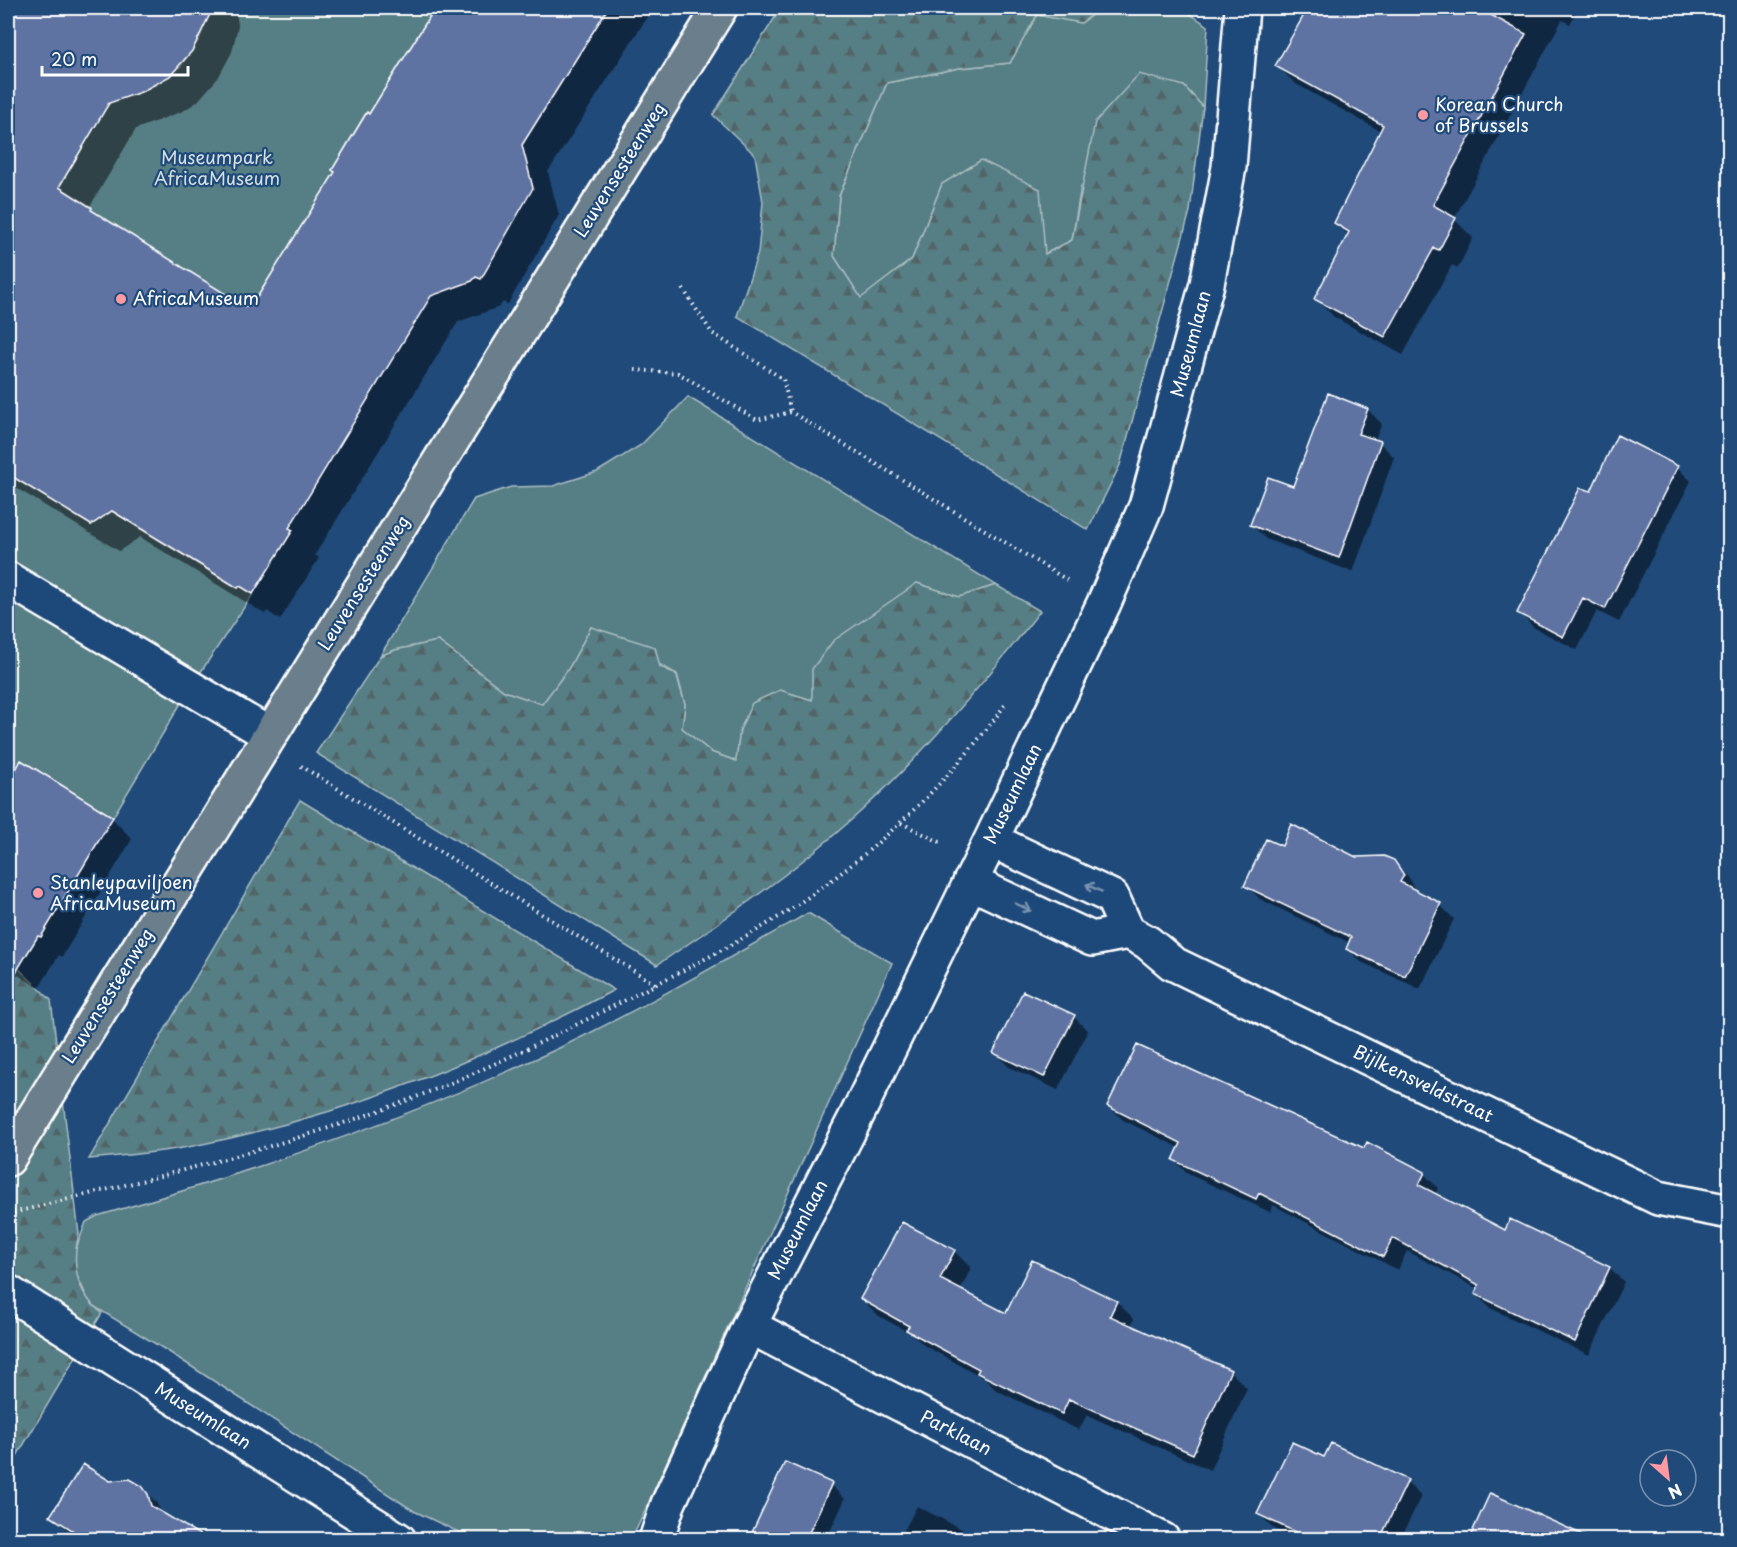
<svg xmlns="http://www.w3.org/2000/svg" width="1737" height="1547" viewBox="0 0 1737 1547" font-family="'Playpen Sans',sans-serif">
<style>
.green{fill:#567e85;stroke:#aabec2;stroke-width:1.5}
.forest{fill:url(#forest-firs);stroke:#aabec2;stroke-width:1.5}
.shadow{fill:#0007}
.building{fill:#5e73a3;stroke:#fff;stroke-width:1.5}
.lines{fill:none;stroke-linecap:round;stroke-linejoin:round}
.minor-casing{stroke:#fff;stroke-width:38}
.major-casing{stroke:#fff;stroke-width:38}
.path{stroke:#fff;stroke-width:4;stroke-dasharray:1.5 4.5;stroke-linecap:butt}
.minor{stroke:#1f4a7a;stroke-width:33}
.major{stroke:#6b7e8b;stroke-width:33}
.oneway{stroke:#7992af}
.poi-dot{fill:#ff9aa2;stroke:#1f4a7a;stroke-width:2}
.labels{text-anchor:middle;stroke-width:4.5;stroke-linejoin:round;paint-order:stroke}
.poi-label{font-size:18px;fill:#fff;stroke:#1f4a7a;text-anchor:start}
.park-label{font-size:18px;fill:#d5dfe0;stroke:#1f4a7a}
.street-label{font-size:18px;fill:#fff;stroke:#1f4a7a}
</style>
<defs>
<pattern id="forest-firs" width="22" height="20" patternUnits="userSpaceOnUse" patternTransform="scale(1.5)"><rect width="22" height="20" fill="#567e85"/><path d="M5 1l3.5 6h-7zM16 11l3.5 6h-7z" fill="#516568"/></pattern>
</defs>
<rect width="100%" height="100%" fill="#1f4a7a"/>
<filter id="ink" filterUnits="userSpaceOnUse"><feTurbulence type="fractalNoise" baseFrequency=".0167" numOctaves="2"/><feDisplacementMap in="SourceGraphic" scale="12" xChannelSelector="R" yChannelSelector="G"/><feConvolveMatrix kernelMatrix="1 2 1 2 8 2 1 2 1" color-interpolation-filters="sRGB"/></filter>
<g filter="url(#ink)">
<path class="green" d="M 211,8 L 435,8 L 369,114 L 366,113 L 332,170 L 335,172 L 253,304 L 246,307 L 91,210 L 92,207 L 59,187 L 106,108 L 113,100 L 156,85 L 181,66 L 200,38 Z
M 1101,8 L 1181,8 L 1208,26 L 1203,107 L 1184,86 L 1081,186 L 1072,240 L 1045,254 L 942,184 L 912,259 L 861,299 L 834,256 L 839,196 L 887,83 L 959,68 L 1010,63 L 1037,15 L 1081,23 Z
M 688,397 L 996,585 L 959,597 L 917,583 L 812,700 L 780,690 L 740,730 L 736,761 L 711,752 L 682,728 L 685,704 L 677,674 L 591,627 L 569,668 L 542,705 L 504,691 L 438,641 L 395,650 L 380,656 L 474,499 L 511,487 L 553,486 L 597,472 L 641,445 Z
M 8,474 L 87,522 L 94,523 L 101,519 L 102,505 L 237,588 L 240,586 L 253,594 L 190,688 L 113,817 L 21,761 L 8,785 Z
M 808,913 L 892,963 L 637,1528 L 629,1539 L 473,1539 L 414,1511 L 169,1352 L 90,1304 L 76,1273 L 74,1254 L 86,1222 L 97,1216 C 253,1172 410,1118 557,1049 C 643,1008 726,960 808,913 Z"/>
<path class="forest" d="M 781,8 L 1101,8 L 1081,23 L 1037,15 L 1010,63 L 959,68 L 887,83 L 839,196 L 834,256 L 861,298 L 912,259 L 942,184 L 981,160 L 1040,189 L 1045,254 L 1072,240 L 1095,122 L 1139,74 L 1184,86 L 1203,107 L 1190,211 L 1120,465 L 1088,530 L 737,316 L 758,253 L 763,202 L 755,155 L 713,115 Z
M 917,583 L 959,597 L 996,585 L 1040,611 C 984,683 925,753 858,814 C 795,871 727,918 657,965 L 316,753 L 380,656 L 395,650 L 438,641 L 504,691 L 542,704 L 569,668 L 591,627 L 655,647 L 660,667 L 676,674 L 685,704 L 682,728 L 711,752 L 736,761 L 740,730 L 752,703 L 780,690 L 812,700 L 812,669 L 833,641 Z
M 300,800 L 614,990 C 479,1062 344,1116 193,1146 C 159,1153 124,1155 89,1159 Z
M 18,968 L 51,1000 L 79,1234 C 71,1264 76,1293 102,1313 L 8,1471 L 8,972 Z"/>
<path class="shadow" d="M 8,8 L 236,8 L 238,26 L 232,52 L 218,78 L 197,102 L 183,111 L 136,129 L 89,208 L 101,218 L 247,309 L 253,306 L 436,8 L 653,8 L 548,172 L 559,215 L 508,304 L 503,302 L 499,307 L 458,322 L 315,555 L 319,558 L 280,620 L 267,611 L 265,614 L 140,537 L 119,551 L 8,483 Z
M 1310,8 L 1475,8 L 1492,17 L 1497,8 L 1578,8 L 1570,24 L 1562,20 L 1454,219 L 1473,238 L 1458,268 L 1452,265 L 1403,355 L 1334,317 L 1316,298 L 1349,236 L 1336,223 L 1382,132 L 1296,84 L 1277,66 Z
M 1368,410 L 1382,424 L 1374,441 L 1380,443 L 1394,457 L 1353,572 L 1266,539 L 1252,525 L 1294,488 Z
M 1677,467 L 1691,481 L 1619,622 L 1597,611 L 1577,650 L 1533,627 L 1519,612 Z
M 22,763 L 112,818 L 132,839 L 62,957 L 59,955 L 39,988 L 8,969 L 8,788 Z
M 1282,848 L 1393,862 L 1408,876 L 1416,892 L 1440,905 L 1454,919 L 1420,989 L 1361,962 L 1347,948 L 1350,943 L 1260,899 L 1246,885 Z
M 1024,993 L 1074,1017 L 1088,1031 L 1058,1090 L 1009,1067 L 995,1053 Z
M 1109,1106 L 1365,1150 L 1424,1174 L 1438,1188 L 1435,1195 L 1505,1232 L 1511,1221 L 1610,1268 L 1624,1282 L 1589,1355 L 1490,1308 L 1476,1294 L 1478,1289 L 1407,1251 L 1398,1270 L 1273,1205 L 1270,1212 L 1188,1174 L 1174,1160 L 1180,1148 L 1123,1120 Z
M 902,1224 L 954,1251 L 971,1268 L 960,1291 L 1007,1315 L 1033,1262 L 1117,1302 L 1134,1319 L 1130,1327 L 1230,1371 L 1247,1388 L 1210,1470 L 1087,1415 L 1079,1430 L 996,1390 L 984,1378 L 925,1346 L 913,1335 L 879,1316 L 861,1299 Z
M 1325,1459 L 1407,1482 L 1421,1496 L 1400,1540 L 1297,1540 L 1273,1528 L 1259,1514 Z
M 110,1482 L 141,1487 L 156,1502 L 163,1515 L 181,1526 L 195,1540 L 68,1540 L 72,1534 L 52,1516 Z
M 831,1485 L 845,1499 L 826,1540 L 761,1540 Z
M 1491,1495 L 1570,1539 L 1570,1540 L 1470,1540 Z
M 917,1506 L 977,1537 L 980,1540 L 899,1540 Z"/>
<path class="building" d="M 8,8 L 213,8 L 192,51 L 170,76 L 141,92 L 109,103 L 59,187 L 92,208 L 91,210 L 246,307 L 248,302 L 253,304 L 335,172 L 332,170 L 367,112 L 369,114 L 435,8 L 608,8 L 522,145 L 533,188 L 481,279 L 476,277 L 472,281 L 431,296 L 289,528 L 293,530 L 253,594 L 240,586 L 238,588 L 112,511 L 91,525 L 8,474 Z
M 1308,8 L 1478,8 L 1526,34 L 1433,205 L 1456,218 L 1439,250 L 1434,248 L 1385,337 L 1314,299 L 1349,232 L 1334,223 L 1383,125 L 1275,66 Z
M 1328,393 L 1368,409 L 1358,434 L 1381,441 L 1339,558 L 1250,525 L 1268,477 L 1293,486 Z
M 1617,435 L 1678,466 L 1605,609 L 1583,598 L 1563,637 L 1517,613 L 1580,488 L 1591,491 Z
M 21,760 L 113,817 L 41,937 L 38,936 L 8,985 L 8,785 Z
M 1291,824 L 1356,857 L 1384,856 L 1394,860 L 1404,875 L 1400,882 L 1441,903 L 1405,976 L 1346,949 L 1351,937 L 1244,886 L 1266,839 L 1282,846 Z
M 1023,991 L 1075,1015 L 1044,1077 L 993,1053 Z
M 1137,1045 L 1364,1148 L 1367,1142 L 1425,1172 L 1419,1185 L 1505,1230 L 1510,1219 L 1610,1267 L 1575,1342 L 1475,1294 L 1479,1285 L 1393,1238 L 1383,1257 L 1259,1193 L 1256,1199 L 1173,1160 L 1181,1143 L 1107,1106 Z
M 902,1222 L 955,1250 L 940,1279 L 1006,1313 L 1032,1260 L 1117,1301 L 1110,1316 L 1231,1370 L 1193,1454 L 1069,1399 L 1062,1414 L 977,1373 L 979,1369 L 906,1330 L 909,1326 L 860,1299 Z
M 1292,1442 L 1324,1457 L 1331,1443 L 1408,1480 L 1380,1539 L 1310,1539 L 1257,1514 Z
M 785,1462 L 832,1483 L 806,1539 L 749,1539 Z
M 83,1464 L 110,1481 L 130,1479 L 142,1486 L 148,1494 L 151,1506 L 207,1539 L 86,1539 L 50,1516 Z
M 1490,1493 L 1592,1539 L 1469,1539 Z"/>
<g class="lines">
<g class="minor-casing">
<path id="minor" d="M 8,579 L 270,735
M 991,840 L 1112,897 L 1128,932
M 970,882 L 1092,939 L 1128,932 L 1147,942 L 1172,963 L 1658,1198 L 1730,1212
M 8,1292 L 399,1540
M 749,1326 L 1163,1540
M 656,1540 L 668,1504 L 749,1326 L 857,1115 L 991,840 L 1104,603 L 1146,506 L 1207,284 L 1229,167 L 1242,8"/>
</g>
<g class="major-casing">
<path id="major" d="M 8,1159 L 720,8"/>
</g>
<path class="path" d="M 683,289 L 712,333 L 783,379 L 791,412
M 635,370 L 678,373 L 757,420 L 791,412 L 1067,580
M 301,766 L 655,984
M 901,823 L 942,843
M 8,1214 C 128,1184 250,1156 367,1115 C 461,1083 551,1038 639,993 C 695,964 753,936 804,900 C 881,847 949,781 1005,705"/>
<use href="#minor" class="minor"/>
<use href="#major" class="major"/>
</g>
<defs><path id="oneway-shaft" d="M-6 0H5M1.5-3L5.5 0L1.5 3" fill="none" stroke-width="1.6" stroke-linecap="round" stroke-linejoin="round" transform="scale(1.5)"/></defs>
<g class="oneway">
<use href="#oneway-shaft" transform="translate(1094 888) rotate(-155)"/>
<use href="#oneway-shaft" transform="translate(1023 907) rotate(25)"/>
</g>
</g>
<g class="poi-dot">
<circle cx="1423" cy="115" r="6"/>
<circle cx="121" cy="299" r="6"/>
<circle cx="38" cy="893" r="6"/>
</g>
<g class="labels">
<g class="poi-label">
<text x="1435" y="111">Korean Church<tspan x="1435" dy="21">of Brussels</tspan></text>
<text x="133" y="305">AfricaMuseum</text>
<text x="50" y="889">Stanleypaviljoen<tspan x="50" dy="21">AfricaMuseum</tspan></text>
</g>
<g class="park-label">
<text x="217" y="164">Museumpark<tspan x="217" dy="21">AfricaMuseum</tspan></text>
</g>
<g class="street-label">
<text transform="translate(620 170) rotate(-58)" y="6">Leuvensesteenweg</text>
<text transform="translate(1191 344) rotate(-75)" y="6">Museumlaan</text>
<text transform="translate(364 583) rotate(-58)" y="6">Leuvensesteenweg</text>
<text transform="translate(1013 794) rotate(-64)" y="6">Museumlaan</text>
<text transform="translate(108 996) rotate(-58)" y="6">Leuvensesteenweg</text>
<text transform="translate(1423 1084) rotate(26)" y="6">Bijlkensveldstraat</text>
<text transform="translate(798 1230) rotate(-63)" y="6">Museumlaan</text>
<text transform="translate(203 1416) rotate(32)" y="6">Museumlaan</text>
<text transform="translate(956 1433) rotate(27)" y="6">Parklaan</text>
</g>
</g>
<rect width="1737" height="1547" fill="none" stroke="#1f4a7a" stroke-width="30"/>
<rect x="15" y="15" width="1707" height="1517" fill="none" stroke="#fff" stroke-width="2" filter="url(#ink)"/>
<g transform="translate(1668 1478) rotate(152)"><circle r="28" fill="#1f4a7a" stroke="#7992af" stroke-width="1.5"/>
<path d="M0-4.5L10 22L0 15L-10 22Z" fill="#ff9aa2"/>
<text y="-9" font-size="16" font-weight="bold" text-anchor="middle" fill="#ffffff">N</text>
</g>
<path d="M42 66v9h146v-9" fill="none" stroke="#ffffff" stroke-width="3"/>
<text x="51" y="66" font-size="18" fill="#ffffff" stroke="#1f4a7a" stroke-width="4.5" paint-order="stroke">20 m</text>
</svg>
